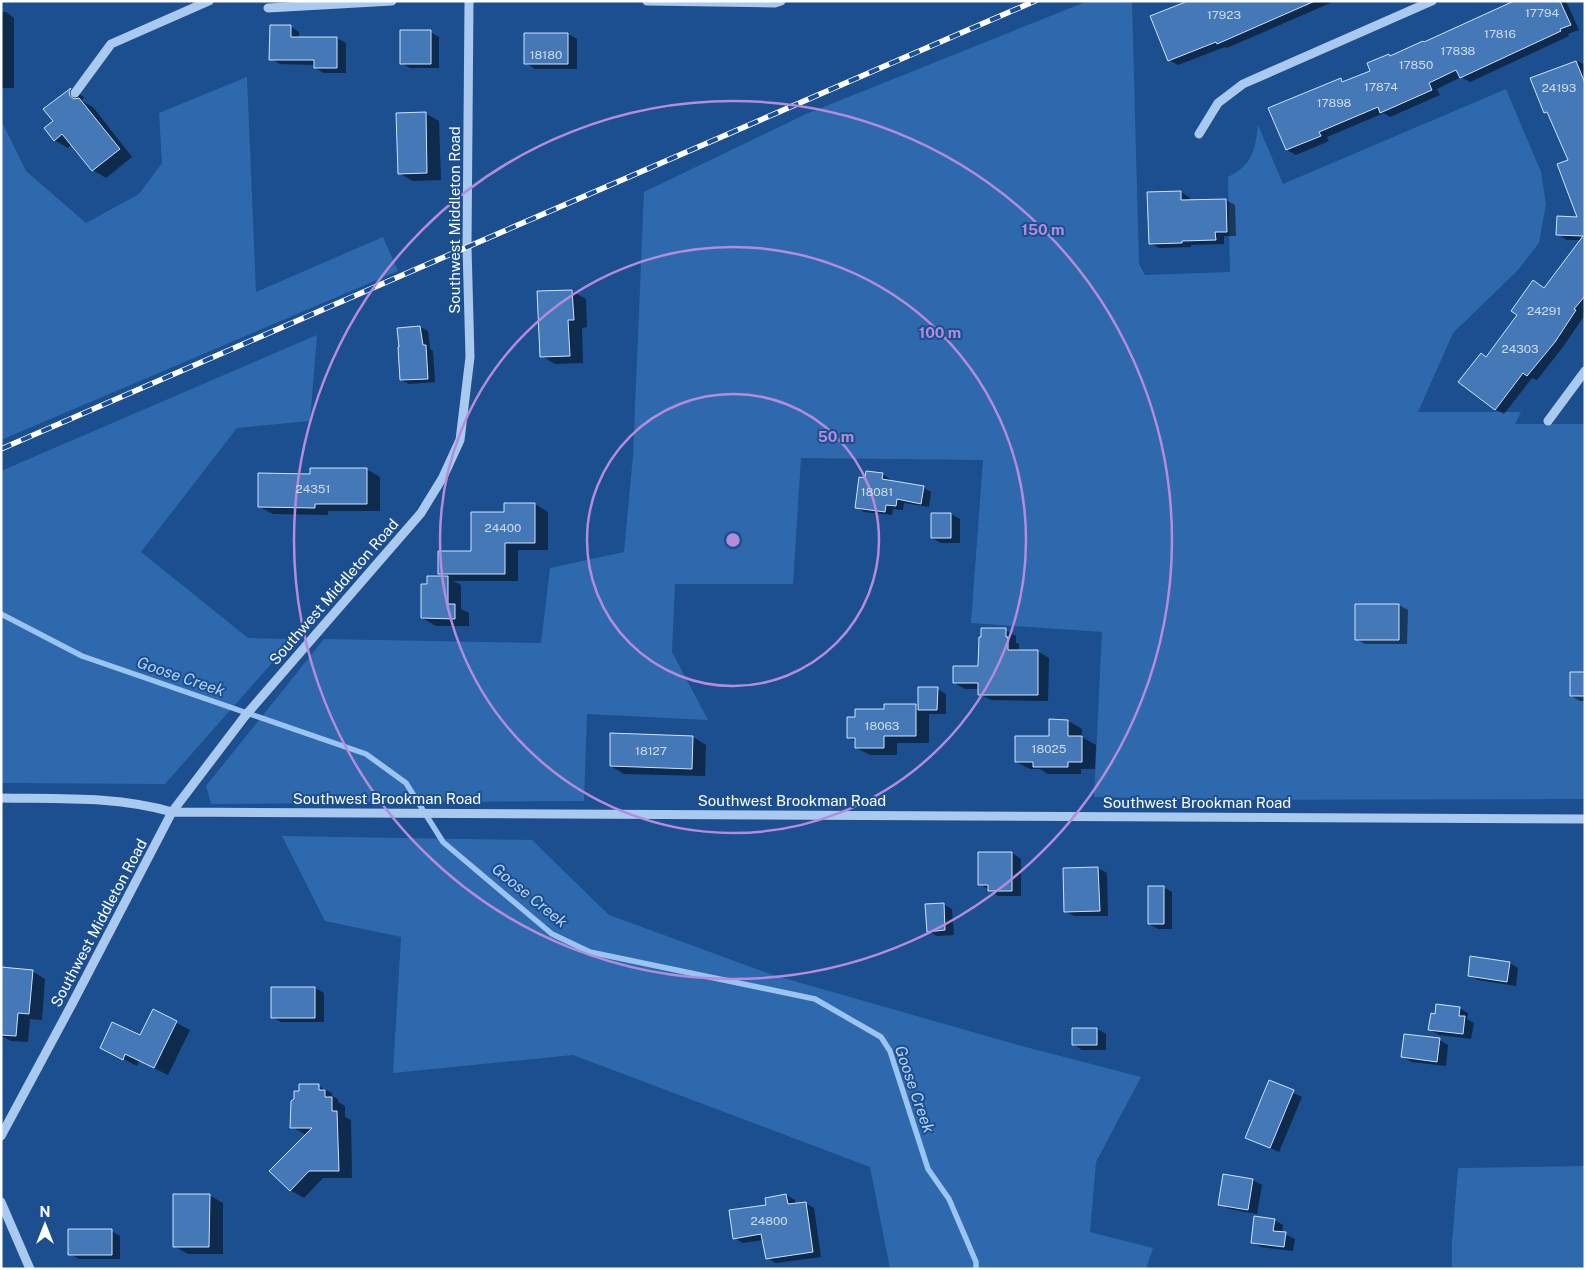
<svg xmlns="http://www.w3.org/2000/svg" width="1586" height="1270" viewBox="0 0 1586 1270" font-family="'Public Sans',sans-serif">
<style>
.green{fill:#2e69ad}
.shadow{fill:#0007}
.lines{fill:none;stroke-linecap:round;stroke-linejoin:round}
.stream{stroke:#9cc4f0;stroke-width:5.5}
.building{fill:#4478b7;stroke:#cfe3fa}
.minor{stroke:#a9c9ee;stroke-width:9}
.rail-casing{stroke:#fff;stroke-width:5.5}
.rail{stroke:#1b4f8f;stroke-width:4;stroke-dasharray:11;stroke-linecap:butt}
.ring{fill:none;stroke:#b68bdc;stroke-width:2.5}
.labels{text-anchor:middle;stroke-width:4;stroke-linejoin:round;paint-order:stroke}
.number-label{font-size:12px;fill:#d0dded}
.street-label{font-size:15px;fill:#fff;stroke:#1b4f8f}
.water-label{font-size:16px;font-style:italic;fill:#b5d3f5;stroke:#1b4f8f}
.centre{fill:#b68bdc;stroke:#1b4f8f;stroke-width:2.5}
.ring-label{font-size:15px;text-anchor:middle;font-weight:bold;fill:#b68bdc;stroke:#1b4f8f;stroke-width:4;stroke-linejoin:round;paint-order:stroke}
</style>
<rect width="100%" height="100%" fill="#1b4f8f"/>
<path class="green" d="M 1088,1 L 1132,1 L 1139,264 L 1145,275 L 1230,272 L 1228,177 C 1252,165 1255,151 1258,125 L 1283,184 L 1506,89 L 1541,172 L 1546,204 L 1539,243 L 1518,270 L 1453,333 L 1418,412 L 1521,412 L 1515,424 L 1585,424 L 1585,799 L 1221,800 L 1094,797 L 1102,632 L 971,623 L 983,460 L 801,458 L 793,584 L 675,584 L 672,652 L 708,720 L 587,714 L 584,801 L 211,804 L 206,786 L 324,639 L 541,643 L 550,568 L 624,552 L 633,456 L 644,192 L 806,114 Z
M 247,77 L 256,292 L 383,237 L 398,271 L 1,440 L 1,120 L 26,171 L 86,223 L 139,194 L 162,163 L 159,113 Z
M 317,335 L 310,421 L 237,428 L 141,552 L 248,638 L 293,639 L 165,784 L 1,783 L 1,471 Z
M 282,836 L 532,840 L 609,915 L 773,975 L 1018,1045 L 1141,1077 L 1096,1162 L 1090,1232 L 1153,1248 L 1146,1269 L 890,1269 L 870,1167 L 573,1055 L 393,1073 L 401,937 L 325,921 Z
M 1585,1166 L 1585,1269 L 1452,1269 L 1452,1244 L 1458,1168 Z"/>
<path class="shadow" d="M 1200,1 L 1335,1 L 1227,48 L 1225,47 L 1178,65 L 1169,60 Z
M 1517,1 L 1566,1 L 1579,30 L 1568,34 L 1569,36 L 1470,82 L 1461,77 L 1437,89 L 1440,95 L 1390,117 L 1384,113 L 1327,137 L 1329,141 L 1296,155 L 1287,150 L 1340,80 L 1345,82 L 1372,71 L 1391,56 Z
M 1,12 L 6,12 L 14,18 L 14,88 L 1,88 Z
M 290,26 L 299,32 L 299,38 L 337,38 L 346,43 L 346,73 L 324,73 L 315,68 L 315,65 L 280,64 L 271,59 Z
M 430,32 L 439,37 L 439,68 L 410,68 L 401,63 Z
M 568,34 L 577,39 L 577,69 L 535,69 L 526,63 Z
M 1578,61 L 1585,65 L 1585,200 L 1549,115 L 1545,112 L 1532,79 Z
M 71,89 L 84,97 L 82,101 L 93,107 L 132,157 L 106,178 L 93,170 L 72,144 L 68,148 L 54,140 L 54,121 L 45,110 Z
M 425,113 L 439,121 L 441,180 L 413,181 L 399,173 Z
M 1181,192 L 1190,198 L 1190,201 L 1226,200 L 1235,205 L 1236,236 L 1224,236 L 1224,244 L 1191,245 L 1191,247 L 1159,248 L 1150,243 Z
M 1579,219 L 1585,240 L 1567,240 L 1558,234 Z
M 1585,253 L 1585,312 L 1582,315 L 1584,316 L 1563,347 L 1537,380 L 1532,378 L 1504,414 L 1495,409 L 1487,358 L 1544,289 Z
M 572,291 L 586,299 L 587,327 L 582,328 L 583,363 L 555,364 L 542,356 Z
M 420,327 L 428,331 L 430,349 L 433,351 L 435,382 L 409,384 L 401,380 Z
M 366,469 L 380,477 L 380,511 L 328,511 L 328,515 L 273,514 L 260,507 L 312,475 Z
M 882,474 L 890,479 L 889,482 L 924,488 L 931,492 L 929,507 L 904,503 L 903,510 L 893,509 L 892,515 L 864,512 L 856,507 L 866,479 Z
M 505,504 L 535,504 L 548,512 L 548,550 L 518,550 L 518,581 L 453,581 L 461,585 L 461,609 L 469,613 L 469,626 L 436,626 L 422,618 L 447,578 L 440,573 L 472,552 L 505,513 Z
M 951,514 L 960,519 L 960,543 L 941,543 L 932,538 Z
M 1399,605 L 1408,610 L 1407,644 L 1365,644 L 1356,639 Z
M 1005,630 L 1016,636 L 1016,643 L 1019,644 L 1019,651 L 1037,651 L 1049,658 L 1048,701 L 991,700 L 979,694 L 979,689 L 965,689 L 954,683 L 980,667 Z
M 1585,673 L 1585,701 L 1580,701 L 1571,696 Z
M 937,689 L 946,694 L 946,714 L 929,714 L 929,743 L 897,743 L 897,755 L 870,755 L 856,748 L 856,742 L 848,737 L 856,718 L 885,710 L 916,705 L 919,707 Z
M 1050,721 L 1068,721 L 1082,729 L 1082,737 L 1096,745 L 1095,769 L 1081,769 L 1081,774 L 1048,774 L 1040,769 L 1030,769 L 1016,762 L 1050,737 Z
M 693,737 L 706,745 L 705,776 L 624,774 L 611,766 Z
M 980,853 L 1012,853 L 1021,859 L 1021,896 L 998,896 L 980,884 Z
M 1098,868 L 1107,873 L 1108,916 L 1074,916 L 1065,911 Z
M 1163,887 L 1172,892 L 1172,929 L 1158,929 L 1149,924 Z
M 943,904 L 952,909 L 954,935 L 937,936 L 928,931 Z
M 1510,963 L 1518,968 L 1516,986 L 1478,980 L 1469,975 Z
M 1,969 L 32,971 L 45,979 L 42,1020 L 30,1019 L 28,1042 L 11,1041 L 1,1036 Z
M 272,988 L 315,988 L 324,993 L 324,1022 L 281,1022 L 272,1017 Z
M 1459,1008 L 1468,1013 L 1467,1019 L 1474,1023 L 1471,1039 L 1439,1035 L 1430,1030 L 1436,1015 Z
M 153,1011 L 190,1030 L 168,1075 L 139,1061 L 137,1066 L 116,1055 L 140,1037 Z
M 1097,1029 L 1106,1034 L 1106,1050 L 1082,1050 L 1073,1044 Z
M 1440,1040 L 1448,1045 L 1446,1066 L 1412,1062 L 1403,1057 Z
M 1270,1082 L 1302,1097 L 1279,1152 L 1247,1137 Z
M 318,1086 L 332,1093 L 332,1096 L 338,1099 L 338,1102 L 345,1106 L 345,1117 L 351,1120 L 352,1178 L 323,1178 L 304,1198 L 290,1190 L 306,1135 L 292,1127 Z
M 1225,1175 L 1253,1180 L 1262,1185 L 1257,1214 L 1229,1209 L 1220,1204 Z
M 209,1195 L 223,1203 L 223,1254 L 188,1254 L 174,1246 Z
M 786,1195 L 795,1200 L 796,1205 L 805,1203 L 814,1208 L 821,1257 L 776,1263 L 767,1258 L 763,1240 L 743,1243 L 734,1238 L 767,1206 Z
M 1274,1220 L 1283,1225 L 1282,1233 L 1295,1239 L 1293,1251 L 1261,1247 L 1252,1242 Z
M 111,1231 L 120,1236 L 120,1259 L 79,1259 L 70,1254 Z"/>
<g class="lines">
<path class="stream" d="M 1,614 L 82,656 L 366,754 L 406,783 L 443,842 L 552,934 L 590,952 L 815,999 L 881,1037 L 890,1051 L 928,1169 L 949,1199 L 976,1262 L 976,1269"/>
</g>
<path class="building" d="M 1188,1 L 1315,1 L 1217,44 L 1216,42 L 1168,61 L 1150,16 Z
M 1514,1 L 1560,1 L 1571,25 L 1560,29 L 1561,31 L 1460,78 L 1456,70 L 1429,83 L 1432,90 L 1380,113 L 1378,107 L 1319,132 L 1321,136 L 1286,150 L 1268,108 L 1341,78 L 1342,82 L 1370,71 L 1367,63 L 1389,54 L 1390,56 L 1423,41 L 1424,42 Z
M 270,25 L 291,25 L 291,37 L 337,37 L 337,68 L 314,68 L 314,60 L 269,60 Z
M 400,30 L 431,30 L 431,64 L 400,64 Z
M 524,33 L 568,33 L 568,64 L 524,64 Z
M 1576,61 L 1585,83 L 1585,296 L 1574,309 L 1576,310 L 1555,342 L 1527,376 L 1523,373 L 1495,410 L 1458,382 L 1481,353 L 1486,357 L 1517,315 L 1511,311 L 1533,280 L 1544,288 L 1583,236 L 1556,235 L 1557,216 L 1577,217 L 1557,164 L 1568,160 L 1547,112 L 1544,113 L 1530,78 Z
M 71,88 L 69,92 L 70,96 L 74,99 L 79,98 L 120,149 L 92,171 L 62,134 L 54,141 L 44,128 L 53,121 L 43,109 Z
M 426,112 L 427,173 L 398,174 L 396,113 Z
M 1181,191 L 1181,200 L 1226,199 L 1227,232 L 1215,232 L 1216,240 L 1182,241 L 1182,243 L 1149,244 L 1147,192 Z
M 572,290 L 574,320 L 568,320 L 570,356 L 540,357 L 537,291 Z
M 420,326 L 423,345 L 426,345 L 428,379 L 400,380 L 398,347 L 399,347 L 397,328 Z
M 310,468 L 367,468 L 367,504 L 315,504 L 315,508 L 258,507 L 258,473 L 310,474 Z
M 866,471 L 883,473 L 882,479 L 924,486 L 921,504 L 897,499 L 896,506 L 886,505 L 885,512 L 855,508 L 859,477 L 865,478 Z
M 504,503 L 535,503 L 535,543 L 505,543 L 505,574 L 438,574 L 438,551 L 471,551 L 471,512 L 504,512 Z
M 931,513 L 951,513 L 951,538 L 931,538 Z
M 427,576 L 448,576 L 448,604 L 455,604 L 455,619 L 421,618 L 421,584 L 427,584 Z
M 1355,604 L 1399,604 L 1399,640 L 1355,640 Z
M 981,628 L 1006,628 L 1006,637 L 1008,637 L 1008,650 L 1038,650 L 1038,695 L 978,695 L 978,683 L 953,683 L 953,666 L 978,666 L 979,637 L 981,637 Z
M 1570,672 L 1585,672 L 1585,696 L 1570,696 Z
M 918,687 L 938,687 L 937,710 L 918,710 Z
M 884,704 L 916,704 L 916,736 L 884,736 L 884,748 L 855,748 L 855,738 L 847,738 L 847,717 L 855,717 L 855,709 L 884,709 Z
M 1049,719 L 1068,720 L 1068,736 L 1082,736 L 1082,762 L 1068,762 L 1068,767 L 1033,767 L 1033,762 L 1015,762 L 1015,736 L 1049,736 Z
M 610,733 L 693,736 L 692,769 L 610,766 Z
M 978,852 L 1012,852 L 1012,891 L 988,891 L 988,885 L 978,885 Z
M 1098,867 L 1100,911 L 1064,912 L 1063,868 Z
M 1148,886 L 1164,886 L 1164,924 L 1148,924 Z
M 944,903 L 945,930 L 927,932 L 925,904 Z
M 1470,956 L 1510,962 L 1507,982 L 1468,976 Z
M 1,967 L 33,970 L 29,1014 L 18,1013 L 16,1036 L 1,1035 Z
M 271,987 L 315,987 L 315,1018 L 271,1018 Z
M 1436,1004 L 1460,1007 L 1459,1016 L 1465,1016 L 1463,1034 L 1428,1030 L 1431,1013 L 1435,1014 Z
M 153,1009 L 177,1021 L 154,1068 L 125,1054 L 123,1060 L 100,1048 L 112,1022 L 140,1035 Z
M 1072,1028 L 1097,1028 L 1097,1045 L 1072,1045 Z
M 1404,1034 L 1440,1038 L 1437,1062 L 1401,1057 Z
M 1269,1080 L 1294,1090 L 1270,1148 L 1245,1138 Z
M 299,1084 L 319,1084 L 319,1090 L 325,1090 L 325,1097 L 332,1097 L 332,1111 L 337,1111 L 339,1171 L 309,1171 L 290,1191 L 269,1171 L 312,1128 L 290,1128 L 291,1101 L 294,1099 L 294,1091 L 299,1091 Z
M 1223,1174 L 1253,1179 L 1248,1210 L 1218,1205 Z
M 173,1194 L 210,1194 L 209,1247 L 173,1247 Z
M 786,1194 L 788,1204 L 806,1202 L 813,1252 L 766,1259 L 761,1234 L 733,1239 L 729,1210 L 766,1205 L 765,1198 Z
M 1254,1216 L 1275,1219 L 1273,1231 L 1286,1232 L 1284,1247 L 1251,1243 Z
M 68,1229 L 112,1229 L 112,1255 L 68,1255 Z"/>
<g class="lines">
<path class="minor" d="M 647,1 L 775,3 L 781,1
M 268,8 L 392,1
M 75,93 L 111,44 L 209,1
M 1199,134 L 1218,103 L 1243,84 L 1432,1
M 1548,421 L 1585,371
M 1,798 C 58,799 117,796 172,812 L 1585,819
M 1,1136 L 72,1004 L 172,812 L 245,716 L 421,513 L 443,477 L 460,440 L 470,357 L 467,247 L 469,1
M 1,1202 L 30,1269"/>
<g class="rail-casing">
<path id="rail" d="M 1,449 L 1035,1"/>
</g>
<use href="#rail" class="rail"/>
</g>
<g class="ring">
<circle cx="733" cy="540" r="146"/>
<circle cx="733" cy="540" r="293"/>
<circle cx="733" cy="540" r="439"/>
</g>
<g class="labels">
<g class="number-label">
<text x="1542" y="17">17794</text>
<text x="1224" y="19">17923</text>
<text x="1500" y="38">17816</text>
<text x="1458" y="55">17838</text>
<text x="546" y="59">18180</text>
<text x="1416" y="69">17850</text>
<text x="1381" y="91">17874</text>
<text x="1559" y="92">24193</text>
<text x="1334" y="107">17898</text>
<text x="1544" y="315">24291</text>
<text x="1520" y="353">24303</text>
<text x="313" y="493">24351</text>
<text x="877" y="496">18081</text>
<text x="503" y="532">24400</text>
<text x="882" y="730">18063</text>
<text x="1049" y="753">18025</text>
<text x="651" y="755">18127</text>
<text x="769" y="1225">24800</text>
</g>
<g class="street-label">
<text transform="translate(455 220) rotate(-90)" y="5">Southwest Middleton Road</text>
<text transform="translate(334 592) rotate(-49)" y="5">Southwest Middleton Road</text>
<text x="387" y="804">Southwest Brookman Road</text>
<text x="792" y="806">Southwest Brookman Road</text>
<text x="1197" y="808">Southwest Brookman Road</text>
<text transform="translate(99 923) rotate(-62)" y="5">Southwest Middleton Road</text>
</g>
<g class="water-label">
<text transform="translate(181 676) rotate(19)" y="6">Goose Creek</text>
<text transform="translate(530 895) rotate(39)" y="6">Goose Creek</text>
<text transform="translate(915 1089) rotate(71)" y="6">Goose Creek</text>
</g>
</g>
<circle cx="733" cy="540" r="8" class="centre"/>
<g class="ring-label">
<text x="1043" y="235">150 m</text>
<text x="940" y="338">100 m</text>
<text x="836" y="442">50 m</text>
</g>
<rect width="1586" height="1270" fill="none" stroke="#ffffff" stroke-width="5"/>
<g transform="translate(45 1225)" stroke="#1b4f8f" stroke-width="4" paint-order="stroke">
<path d="M0-4L9 19L0 12L-9 19Z" fill="#ffffff"/>
<text y="-8" font-size="14" font-weight="bold" text-anchor="middle" fill="#ffffff">N</text>
</g>
</svg>
